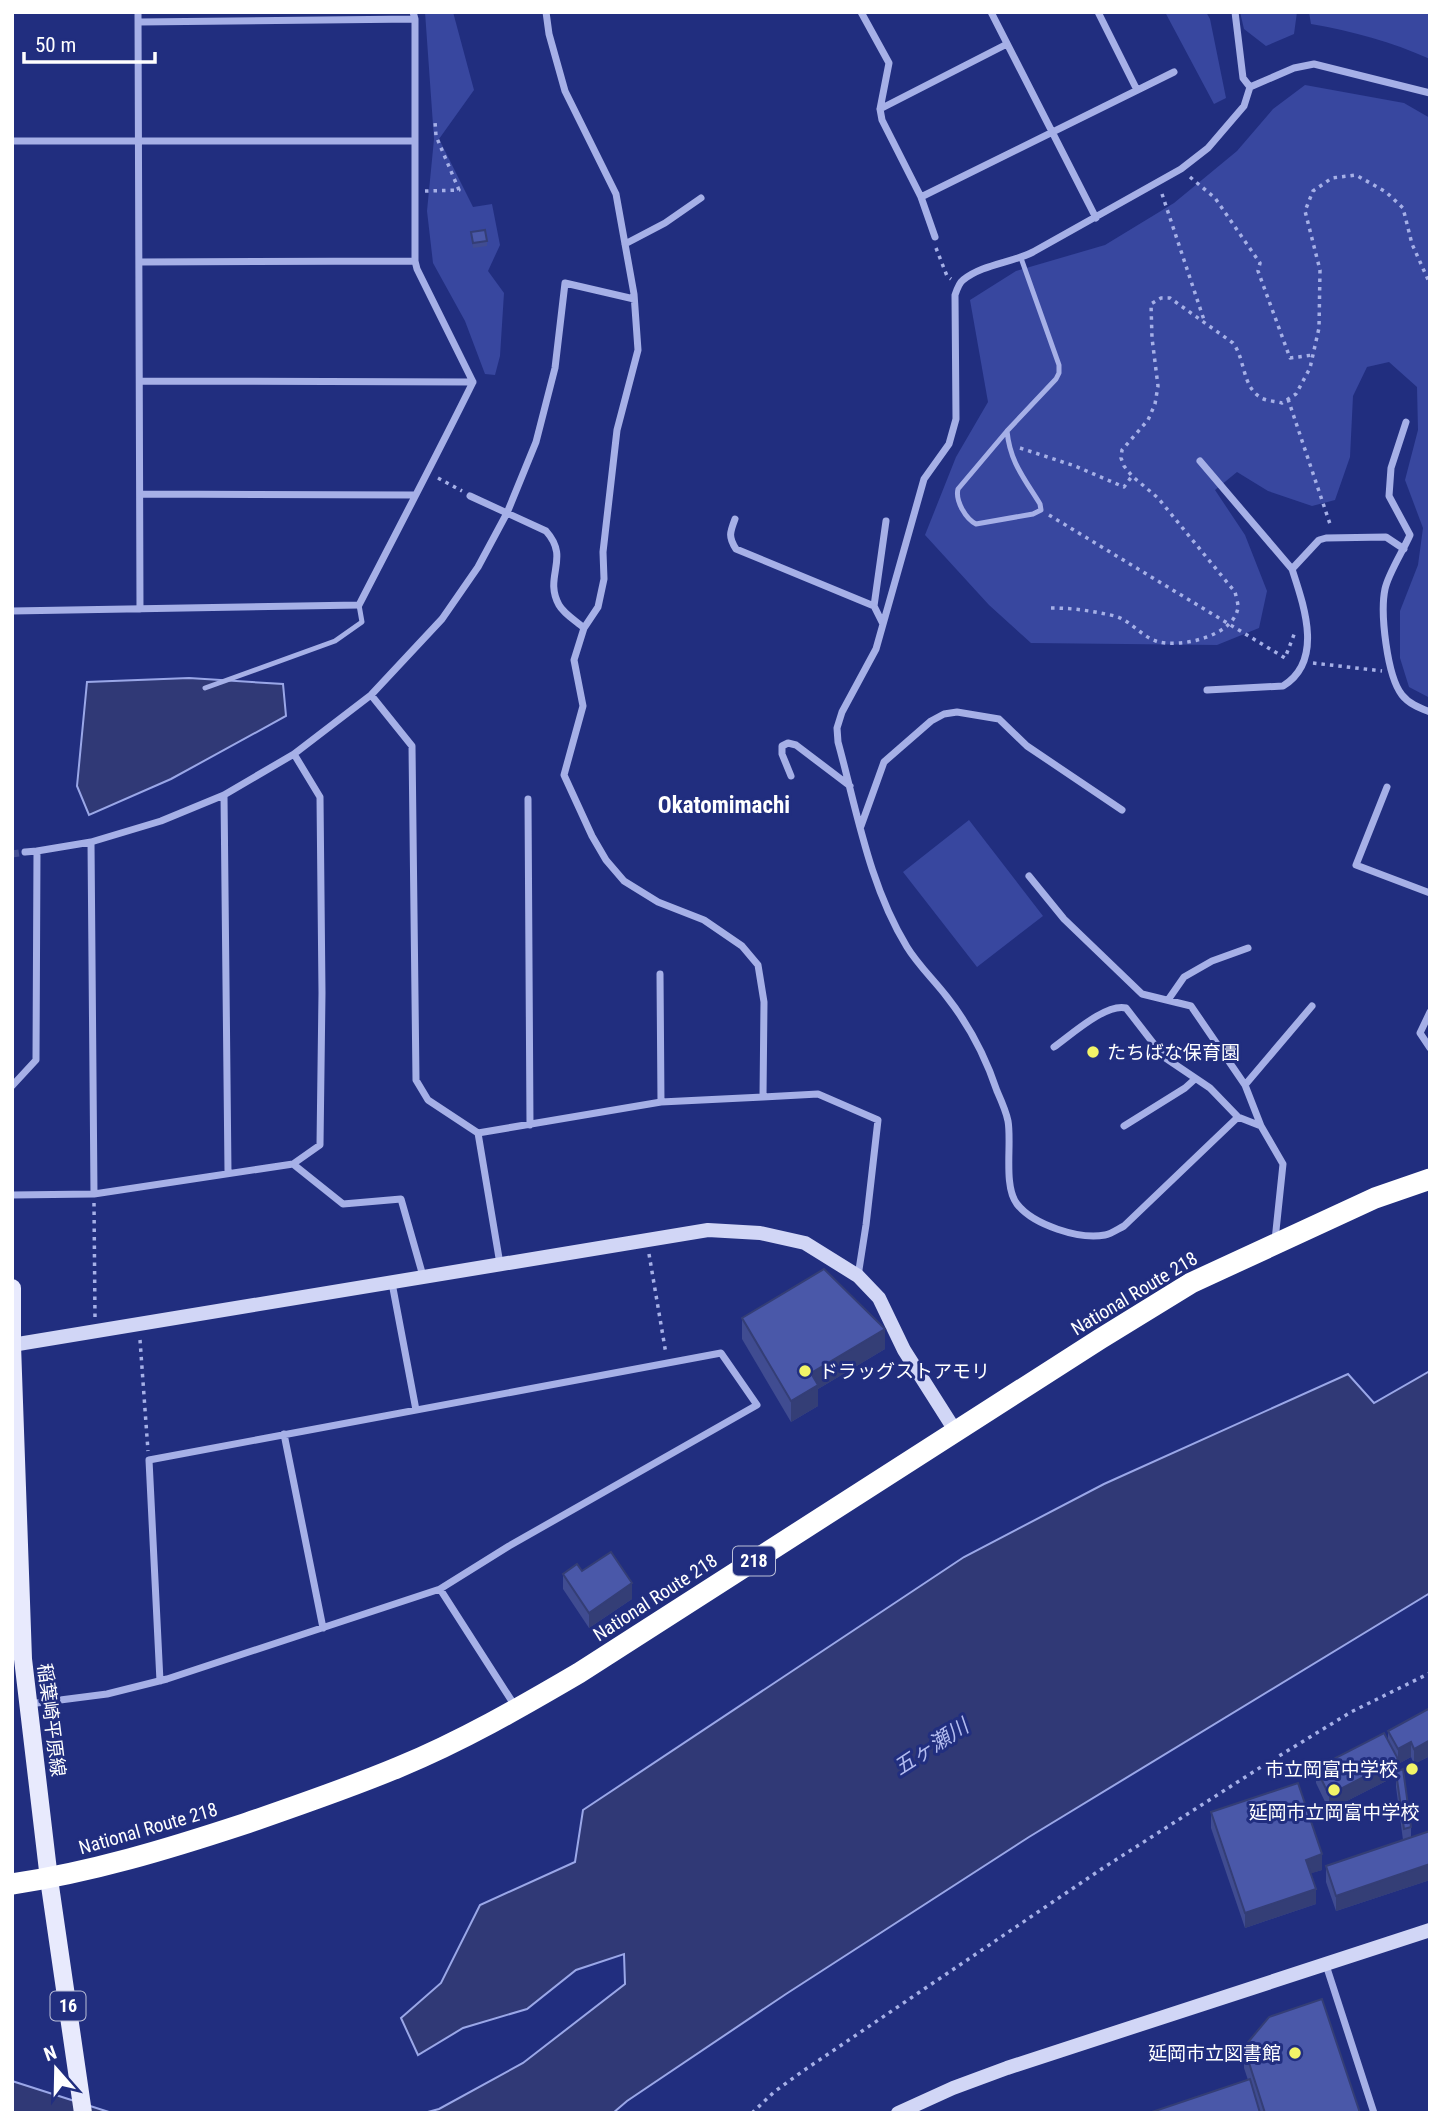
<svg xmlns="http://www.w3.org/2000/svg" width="1442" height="2125" viewBox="0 0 1442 2125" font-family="'Roboto Condensed','Noto Sans JP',sans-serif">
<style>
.green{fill:#38479f}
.water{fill:#303976;stroke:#9aa7e8;stroke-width:2}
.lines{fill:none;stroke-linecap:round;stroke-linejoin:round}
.street-tunnel{stroke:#424d92;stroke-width:7;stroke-dasharray:7 3.5;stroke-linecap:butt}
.path{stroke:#a6b0e7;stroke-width:3.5;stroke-dasharray:3.5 5;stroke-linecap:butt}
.lane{stroke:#a6b0e7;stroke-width:5}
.street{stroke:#a6b0e7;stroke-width:7}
.secondary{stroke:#d1d6f6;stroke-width:14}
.primary{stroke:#e8eafd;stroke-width:18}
.highway{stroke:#fff;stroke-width:21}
.wall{fill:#404c91}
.shaded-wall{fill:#343e76}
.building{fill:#4a58a9;stroke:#343e76;stroke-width:2}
.poi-dot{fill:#f2f468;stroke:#212e7f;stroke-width:2.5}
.labels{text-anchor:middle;stroke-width:6;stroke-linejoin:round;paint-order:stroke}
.shield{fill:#212e7f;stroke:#bcc0d9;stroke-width:2}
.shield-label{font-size:18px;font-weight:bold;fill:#fff}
.poi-label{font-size:19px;fill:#fff;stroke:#212e7f;text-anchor:start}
.street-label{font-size:19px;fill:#fff;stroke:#212e7f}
.water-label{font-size:21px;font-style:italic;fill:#b2bbef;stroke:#212e7f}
.quarter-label{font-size:23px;font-weight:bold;fill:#fff;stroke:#212e7f}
</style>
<rect width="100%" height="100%" fill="#212e7f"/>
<path class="green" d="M 425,12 L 453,12 L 474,90 L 439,139 L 473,207 L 492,204 L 500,245 L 488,271 L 504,293 L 500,356 L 495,375 L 485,374 L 465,321 L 433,263 L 427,211 L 434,139 Z
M 1165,12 L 1206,12 L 1210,19 L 1226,98 L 1214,104 Z
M 1240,12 L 1297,12 L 1294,34 L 1266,46 L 1244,29 Z
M 1309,12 L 1430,12 L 1430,59 C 1392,42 1352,31 1311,24 Z
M 1305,85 L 1404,103 L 1430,118 L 1430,698 L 1409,687 L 1400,658 L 1400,611 L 1418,565 L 1423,528 L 1405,480 L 1418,430 L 1417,387 L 1389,362 L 1367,367 L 1353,396 L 1350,457 L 1335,500 L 1312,506 L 1268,491 L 1237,472 L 1215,490 L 1245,535 L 1267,591 L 1259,628 L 1217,645 L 1031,643 L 989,605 L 925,535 L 956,457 L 988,402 L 970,300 L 1016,271 L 1105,245 L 1174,203 L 1237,151 L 1273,109 Z
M 969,820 L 1043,916 L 977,967 L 903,872 Z"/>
<path class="water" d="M 189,678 L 283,684 L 286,716 L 171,779 L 89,815 L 77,786 L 87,682 Z
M 1430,1371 L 1430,1593 L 1029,1837 L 786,1994 L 627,2101 L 613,2113 L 424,2113 L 439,2109 L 523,2063 L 625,1984 L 624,1954 L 576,1970 L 527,2009 L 463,2028 L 418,2055 L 401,2018 L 441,1983 L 480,1905 L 575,1862 L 583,1810 L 964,1557 L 1104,1484 L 1348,1374 L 1374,1403 Z
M 12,2081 L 112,2113 L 12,2113 Z"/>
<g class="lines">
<path class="street-tunnel" d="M 12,854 L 25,852"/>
<path class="path" d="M 1190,177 L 1215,198 L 1260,263 L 1258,271 L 1290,358 L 1313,355
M 425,191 L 459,190 L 436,136 L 435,122
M 1162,194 L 1205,323
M 936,248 L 947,276 L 951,279
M 1288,399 L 1331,527
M 1020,448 L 1075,466 L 1124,487 L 1132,476
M 438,478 L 462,491
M 1049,515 L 1285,658 L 1295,632
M 1051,608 C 1073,608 1093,611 1115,616 C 1130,620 1141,636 1156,641 C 1179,649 1235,636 1238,607 C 1238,603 1236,596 1235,592 L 1158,498 L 1132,476 L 1124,466 L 1121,458 L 1122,450 L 1148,420 L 1155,404 L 1158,386 L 1152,338 L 1151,304 L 1161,298 L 1170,298 L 1233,343 C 1245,358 1242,386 1260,397 C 1265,401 1275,401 1282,403 L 1296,394 L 1310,368 L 1319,328 L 1320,270 L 1305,211 L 1313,191 L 1332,178 L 1356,175 L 1386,192 L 1403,208 L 1412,244 L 1430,284
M 1313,663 L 1382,671
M 94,1203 L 95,1318
M 649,1254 L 666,1354
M 140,1340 L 148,1451
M 752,2113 L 774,2092 L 803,2071 L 1103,1868 L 1261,1767 L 1351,1712 L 1430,1673"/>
<path class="lane" d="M 1007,431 C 1010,462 1024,478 1040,504 L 1041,510 L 1033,514 L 976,524 C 966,519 955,501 958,489 L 1007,431 L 1056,379 L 1059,373 L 1059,365 L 1021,258
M 205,688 L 335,641 L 362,622 L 359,605"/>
<path class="street" d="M 138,12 L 140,609
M 546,12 L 549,34 L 565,91 L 616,194 L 634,294 L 638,350 L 617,430 L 603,552 L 604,579 L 598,607 L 584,628 L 574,660 L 583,706 L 564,775 L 592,836 L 606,860 L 624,881 L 658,902 L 704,920 L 742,946 L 758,965 L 764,1002 L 763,1097 L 818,1094 L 878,1120 L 866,1225 L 858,1276
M 861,12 L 889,63 L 880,109 L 882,120 L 921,197 L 935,237
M 991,12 L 1096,218
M 1098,12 L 1137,90
M 1235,12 L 1243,78 L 1250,87
M 139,22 L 415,19
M 1250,87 L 1244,106 L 1208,148 L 1181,169 L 1033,252 C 1011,263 983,264 963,280 C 959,283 957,289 955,295 L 956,419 L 949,444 L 924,479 L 876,649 L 842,712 L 837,728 L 838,742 C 857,811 869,885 907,947 C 918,965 934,980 947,997 C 969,1025 986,1058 997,1091 C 1001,1100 1006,1111 1008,1121 C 1012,1143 1003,1186 1017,1204 C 1033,1225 1080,1240 1105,1235 C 1111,1234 1118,1229 1124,1226 L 1238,1117 L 1261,1126 L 1283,1164 L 1275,1240
M 1250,87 L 1294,68 L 1314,64 L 1430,93
M 880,109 L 1007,44
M 12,141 L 415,141
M 921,197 L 1174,72
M 625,244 L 665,223 L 701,198
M 139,262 L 415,261
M 140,381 L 473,382
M 1406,422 L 1391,468 L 1389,496 L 1410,535 C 1403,551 1388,574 1385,589 C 1380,613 1387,676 1402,695 C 1409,704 1420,708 1430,712
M 1200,461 L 1292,569
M 141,494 L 415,495
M 470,496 L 546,531 C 571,559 543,576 559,605 C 564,614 576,621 584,628
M 735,519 C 730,532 728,537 736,549 L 874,606
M 12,611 L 359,605 C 397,531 436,457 473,382 L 417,269 L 415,261 L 415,19 L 413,12
M 883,624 L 874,606 L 886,521
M 1207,690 L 1283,686 C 1324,661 1304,606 1292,569 L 1319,540 L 1326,538 L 1386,537 L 1404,549
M 371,695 L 412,746 L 416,1080 L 428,1100 L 478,1133 L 500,1264
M 294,754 L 371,695 L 442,619 L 478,567 L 507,513 L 536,442 L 555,368 L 565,283 L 634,299
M 791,776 L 782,754 L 782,746 L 788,743 L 796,745 L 850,786
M 1387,787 L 1356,865 L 1430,893
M 224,795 L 228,1172
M 528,799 L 530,1125
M 861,826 L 884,762 L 931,721 L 944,714 L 957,712 L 999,719 L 1027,746 L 1122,810
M 25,852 L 37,851
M 1029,876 L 1064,919 L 1142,994 L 1191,1006 L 1245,1085 L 1261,1126
M 660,974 L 661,1102
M 1168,1000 L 1184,977 L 1212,961 L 1248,948
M 1430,1012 L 1420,1033 L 1430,1048
M 1054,1047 C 1071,1035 1106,1003 1126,1008 L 1164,1057 L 1210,1088 L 1238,1117
M 1245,1085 L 1312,1006
M 12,1086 L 36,1060 L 37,851 L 91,842
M 1124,1126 L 1185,1088 L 1195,1079
M 478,1133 L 661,1102 L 763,1097
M 293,1164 L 320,1145 L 322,993 L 320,797 L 294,754 L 224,795 L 161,821 L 91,842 L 94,1194 L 293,1164 L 343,1204 L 401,1199 L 423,1276
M 12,1195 L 94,1194
M 392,1283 L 416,1410
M 284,1434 L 323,1628
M 440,1589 L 515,1706
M 29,1704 L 107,1694 L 167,1679 L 440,1589 L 509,1546 L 757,1405 L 721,1353 L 149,1460 L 160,1681
M 1326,1965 L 1374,2113"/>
<path class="secondary" d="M 12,1345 L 708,1230 L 760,1233 L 805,1243 L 858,1276 L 879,1298 L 904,1350 L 956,1432
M 898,2113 L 953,2088 L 1007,2068 L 1430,1930"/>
<path class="primary" d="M 12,1288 L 12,1345 L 23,1659 L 49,1879 L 83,2113"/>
<path class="highway" d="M 12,1884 C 92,1872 168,1849 244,1824 C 296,1806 349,1788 399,1767 C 462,1741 521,1707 579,1673 L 1100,1339 L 1191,1283 L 1375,1198 L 1430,1179"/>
</g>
<path class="wall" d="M 471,232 L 487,241 L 487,246 L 473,248 Z
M 742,1318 L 885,1349 L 818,1389 L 818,1406 L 791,1422 L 742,1339 Z
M 582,1571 L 632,1599 L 589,1628 L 563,1589 L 563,1574 Z
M 1430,1708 L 1430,1756 L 1414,1764 L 1411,1757 L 1398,1764 L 1398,1771 L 1411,1827 L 1411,1838 L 1430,1831 L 1430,1880 L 1336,1911 L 1326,1882 L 1326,1866 L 1403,1840 L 1396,1787 L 1396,1776 L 1329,1810 L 1316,1783 L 1316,1768 L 1388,1740 L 1388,1731 Z
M 1211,1812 L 1322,1870 L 1311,1873 L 1316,1904 L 1245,1928 L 1211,1828 Z
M 1244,2047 L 1360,2113 L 1149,2113 L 1248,2080 L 1244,2068 Z"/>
<path class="shaded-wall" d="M 885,1329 L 885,1349 L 818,1389 L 818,1406 L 791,1422 L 791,1401 L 811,1373 Z
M 632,1583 L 632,1599 L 589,1628 L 589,1613 Z
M 1430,1740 L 1430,1756 L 1414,1764 L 1414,1749 Z
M 1411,1742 L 1411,1757 L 1398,1764 L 1398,1749 Z
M 1398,1759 L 1398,1775 L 1396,1772 L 1396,1776 L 1329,1810 L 1329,1795 Z
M 1322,1854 L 1322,1870 L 1306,1875 L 1306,1860 Z
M 1430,1864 L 1430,1880 L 1336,1911 L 1336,1896 Z
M 1316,1889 L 1316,1904 L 1245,1928 L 1245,1913 Z"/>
<path class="building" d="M 485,230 L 487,241 L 473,243 L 471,232 Z
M 824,1269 L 885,1329 L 811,1373 L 818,1385 L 791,1401 L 742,1318 Z
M 611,1552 L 632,1583 L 589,1613 L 563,1574 L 577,1564 L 582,1571 Z
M 1430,1708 L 1430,1740 L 1414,1749 L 1411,1742 L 1398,1749 L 1388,1731 Z
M 1384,1733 L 1398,1759 L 1329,1795 L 1316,1768 Z
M 1403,1769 L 1411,1827 L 1404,1829 L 1396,1772 Z
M 1298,1783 L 1322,1854 L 1306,1860 L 1316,1889 L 1245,1913 L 1211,1812 Z
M 1430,1831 L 1430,1864 L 1336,1896 L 1326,1866 Z
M 1322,1999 L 1360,2113 L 1265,2113 L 1244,2047 L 1269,2017 Z
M 1250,2079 L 1260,2113 L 1149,2113 Z"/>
<g class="poi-dot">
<circle cx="1093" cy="1052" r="7"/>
<circle cx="805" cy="1371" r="7"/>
<circle cx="1412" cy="1769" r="7"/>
<circle cx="1334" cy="1790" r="7"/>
<circle cx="1295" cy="2053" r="7"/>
</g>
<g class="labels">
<g class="shield">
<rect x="733" y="1546.5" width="42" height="29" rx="5"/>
<rect x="50.5" y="1991.5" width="35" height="29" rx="5"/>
</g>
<g class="shield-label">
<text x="754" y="1567">218</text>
<text x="68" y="2012">16</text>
</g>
<g class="poi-label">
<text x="1107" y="1059">たちばな保育園</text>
<text x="819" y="1378">ドラッグストアモリ</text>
<text x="1398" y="1776" text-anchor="end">市立岡富中学校</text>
<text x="1334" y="1819" text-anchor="middle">延岡市立岡富中学校</text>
<text x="1281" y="2060" text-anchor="end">延岡市立図書館</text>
</g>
<g class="street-label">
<text transform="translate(1134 1293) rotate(-31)" y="7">National Route 218</text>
<text transform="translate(655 1597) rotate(-33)" y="7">National Route 218</text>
<text transform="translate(52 1720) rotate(83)" y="7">稲葉崎平原線</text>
<text transform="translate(148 1828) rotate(-16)" y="7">National Route 218</text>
</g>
<g class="water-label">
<text transform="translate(931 1747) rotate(-33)" y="7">五ヶ瀬川</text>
</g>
<g class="quarter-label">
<text x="724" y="813">Okatomimachi</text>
</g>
</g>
<rect width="1442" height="2125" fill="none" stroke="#ffffff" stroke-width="28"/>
<g transform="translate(56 2069) rotate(340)" stroke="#212e7f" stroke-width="5" paint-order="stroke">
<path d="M0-5L12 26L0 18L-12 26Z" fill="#ffffff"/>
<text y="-10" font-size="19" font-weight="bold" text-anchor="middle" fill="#ffffff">N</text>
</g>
<path d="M24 52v10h131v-10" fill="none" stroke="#ffffff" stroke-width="3.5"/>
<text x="35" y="52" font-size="21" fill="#ffffff" stroke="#212e7f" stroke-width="5" paint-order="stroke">50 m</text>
</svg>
